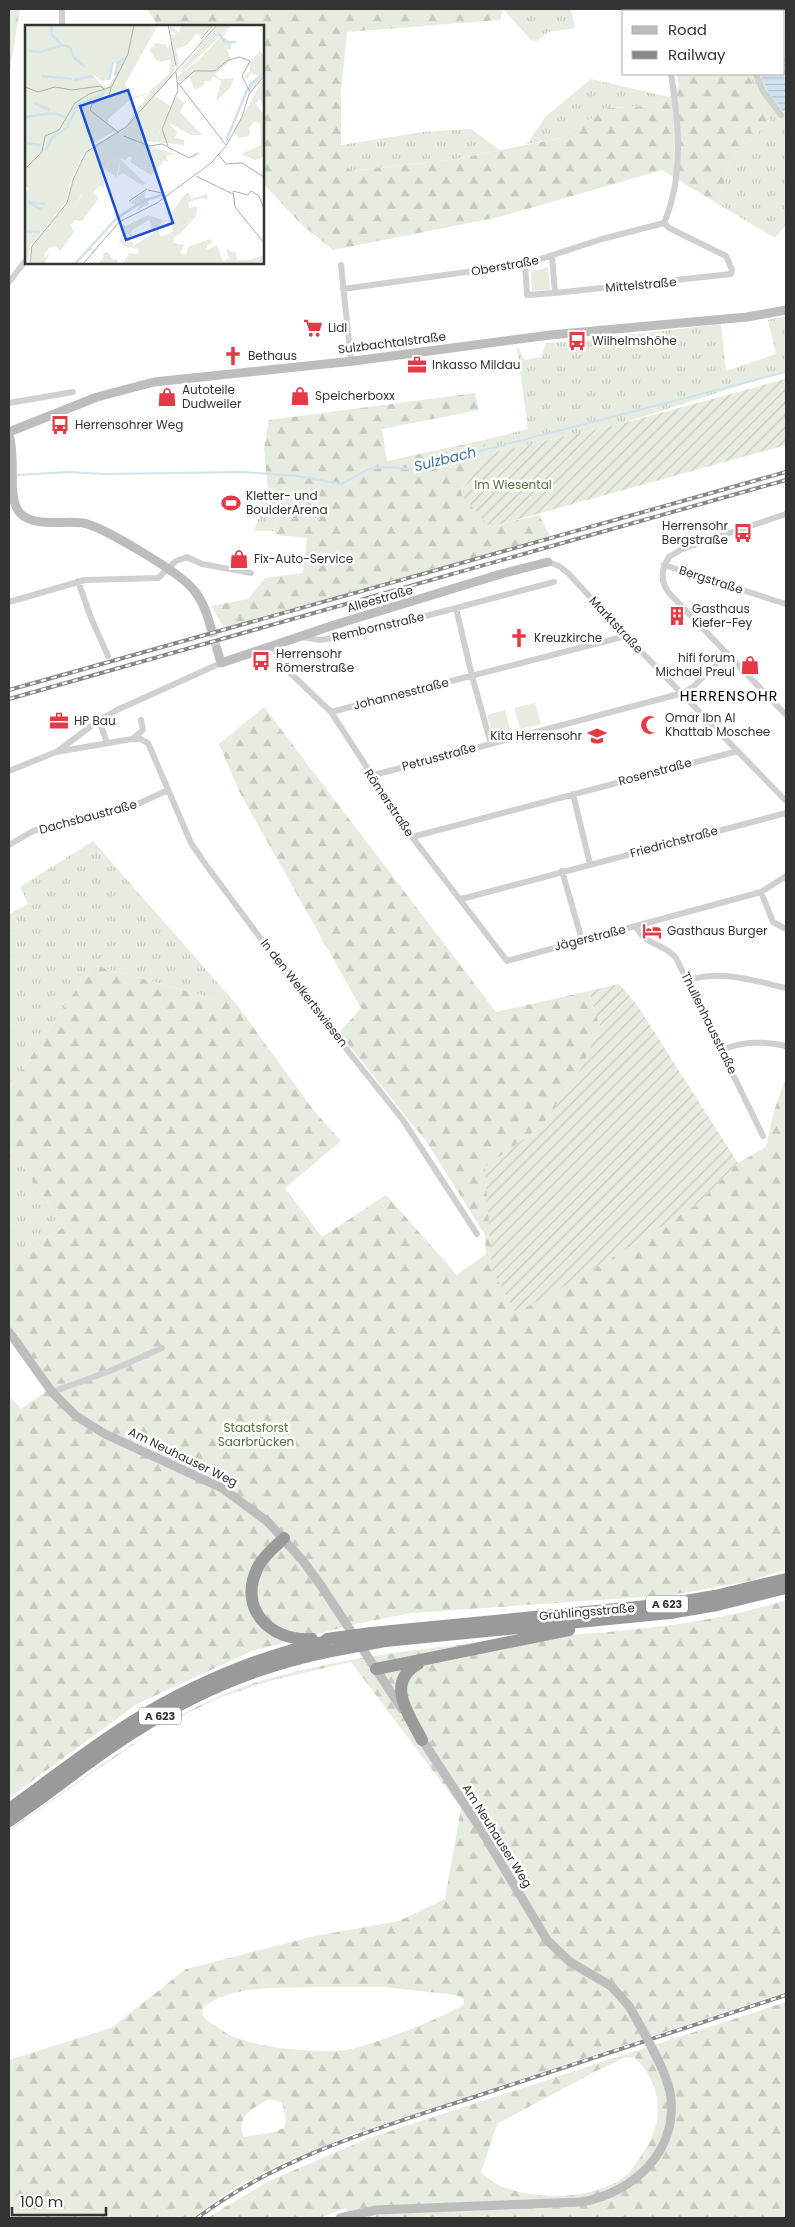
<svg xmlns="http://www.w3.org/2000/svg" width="795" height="2227" viewBox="0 0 795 2227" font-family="Poppins,sans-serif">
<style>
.grass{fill:url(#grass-tufts)}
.forest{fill:url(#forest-firs);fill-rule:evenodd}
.park{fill:#e6ecdf}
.garden{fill:url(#garden-furrows)}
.water{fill:url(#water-rules)}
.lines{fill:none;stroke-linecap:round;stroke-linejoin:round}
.stream{stroke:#cfe2ee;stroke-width:2}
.secondary-tunnel{stroke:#d6d6d6;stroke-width:9;stroke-dasharray:9 4.5;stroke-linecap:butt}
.street{stroke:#d0d0d0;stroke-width:6}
.secondary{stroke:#bdbdbd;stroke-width:9}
.highway{stroke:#9a9a9a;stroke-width:12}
.rail-casing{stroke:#888;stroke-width:4}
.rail{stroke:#fff;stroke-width:2;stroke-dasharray:5.5;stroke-linecap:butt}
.secondary-bridge{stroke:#bdbdbd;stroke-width:9}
.highway-bridge{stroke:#9a9a9a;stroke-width:12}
.labels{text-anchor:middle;stroke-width:5;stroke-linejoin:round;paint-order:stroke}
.shield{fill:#fff;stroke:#707070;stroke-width:1}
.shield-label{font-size:11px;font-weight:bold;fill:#333}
.street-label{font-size:12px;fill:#333;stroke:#fff}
.poi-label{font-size:12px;fill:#333;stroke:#fff;text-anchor:start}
.park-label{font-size:12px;fill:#56703f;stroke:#fff}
.water-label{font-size:14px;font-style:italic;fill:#3f7597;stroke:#fff}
.neighbourhood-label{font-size:14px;letter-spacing:1px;fill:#000;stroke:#fff}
.inset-river{fill:none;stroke:#cfe2ee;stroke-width:2.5}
.inset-road{fill:none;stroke:#adadad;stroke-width:1}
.view{fill:#1d4ed8;fill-opacity:0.15;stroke:#1d4ed8;stroke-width:2.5}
.inset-edge{fill:none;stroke:#333;stroke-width:2.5}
</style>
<defs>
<pattern id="grass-tufts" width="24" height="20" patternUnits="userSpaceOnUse" patternTransform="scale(1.25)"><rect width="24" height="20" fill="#e6ecdf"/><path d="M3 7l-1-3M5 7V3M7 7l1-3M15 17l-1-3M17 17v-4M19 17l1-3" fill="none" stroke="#c6cbc0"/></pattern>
<pattern id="forest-firs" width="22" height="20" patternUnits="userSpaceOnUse" patternTransform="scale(1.25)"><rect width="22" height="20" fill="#e6ecdf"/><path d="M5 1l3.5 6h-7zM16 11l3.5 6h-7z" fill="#c6cbc0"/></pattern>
<pattern id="garden-furrows" width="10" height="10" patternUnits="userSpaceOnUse" patternTransform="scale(1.25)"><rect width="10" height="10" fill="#e6ecdf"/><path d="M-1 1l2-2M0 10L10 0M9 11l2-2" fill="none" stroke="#c6cbc0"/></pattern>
<pattern id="water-rules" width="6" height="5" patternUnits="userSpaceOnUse" patternTransform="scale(1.25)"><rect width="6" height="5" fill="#cfe2ee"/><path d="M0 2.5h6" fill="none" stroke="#b2c2cd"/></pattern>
</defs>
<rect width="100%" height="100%" fill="#fff"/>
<path class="grass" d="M 503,9 L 571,9 L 575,28 L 548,32 L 537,41 L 531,40 Z
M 707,9 L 786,9 L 786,225 L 775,238 L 716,203 L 733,157 L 769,121 L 748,74 L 784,74 L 784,11 L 707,11 Z
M 591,79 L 669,97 L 652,106 L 607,108 L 561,138 L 527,144 L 545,117 Z
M 471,129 L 500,150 L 451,160 L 350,171 L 341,160 L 341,145 L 422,132 Z
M 786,316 L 786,371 L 620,424 L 487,454 L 484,440 L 528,429 L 517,348 L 519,348 L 524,360 L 542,357 L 545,343 L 578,341 L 721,324 L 726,371 L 776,354 L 768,320 Z
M 268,492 L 284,493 L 274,531 L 254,531 Z
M 93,841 L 237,1005 L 93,965 L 9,1089 L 9,914 L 28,904 L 20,887 Z
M 9,1146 L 64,1227 L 9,1264 Z"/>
<path class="forest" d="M 9,9 L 20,9 L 9,76 Z
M 147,9 L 503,9 L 500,20 L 347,32 L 341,92 L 341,160 L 351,171 L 451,160 L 561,138 L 607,108 L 652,106 L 669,97 L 679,86 L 677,74 L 748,74 L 769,121 L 733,157 L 716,203 L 662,170 L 499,217 L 333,250 L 301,224 L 263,183 L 262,26 L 158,26 Z
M 475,393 L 479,410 L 382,429 L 387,461 L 484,440 L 487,454 L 461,490 L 490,527 L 539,515 L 550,536 L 224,627 L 211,606 L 248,599 L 265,578 L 303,573 L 307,538 L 277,535 L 274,531 L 284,494 L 268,492 L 264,448 L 269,420 Z
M 264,707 L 496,1012 L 589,991 L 600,1026 L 583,1065 L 542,1126 L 485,1167 L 584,1275 L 695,1206 L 738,1163 L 766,1147 L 774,1111 L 786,1077 L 786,1569 L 750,1581 L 672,1595 L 410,1613 L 356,1624 L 252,1651 L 137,1704 L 9,1798 L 9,1396 L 21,1409 L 52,1387 L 9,1327 L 9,1264 L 64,1227 L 9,1146 L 9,1089 L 93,965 L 237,1005 L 314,1111 L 341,1141 L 285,1188 L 322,1237 L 386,1195 L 457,1275 L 486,1254 L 485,1235 L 426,1141 L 339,1033 L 361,1008 L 240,793 L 219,744 Z
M 786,1600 L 786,1992 L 356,2133 L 289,2160 L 236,2187 L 193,2218 L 9,2218 L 9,2060 L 111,2028 L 186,1969 L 315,1936 L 399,1921 L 445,1899 L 461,1808 L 351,1662 L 273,1680 L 218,1698 L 154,1730 L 9,1831 L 9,1829 C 94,1773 173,1704 274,1677 C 347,1657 424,1648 499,1641 C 596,1632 693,1630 786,1600 ZM 312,1987 L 384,1987 L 456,1995 L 464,1999 L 464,2004 C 451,2015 365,2048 346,2050 C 314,2053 266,2049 236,2038 C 229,2036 222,2030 216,2026 C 207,2021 200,2018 203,2007 C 235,1984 274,1989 312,1987 ZM 269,2099 L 282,2102 L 286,2118 L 284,2128 L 274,2132 L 244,2137 C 234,2117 255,2107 269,2099 Z
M 786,2002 L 786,2218 L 348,2218 L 346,2208 L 319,2218 L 207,2218 L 269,2181 L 369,2138 ZM 634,2057 C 665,2087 665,2125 639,2159 C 632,2169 626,2178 615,2183 C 580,2200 537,2200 500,2186 C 494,2183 487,2177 481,2173 L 497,2124 L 596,2071 L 624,2058 Z"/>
<path class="park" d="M 548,267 L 550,290 L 532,291 L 531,272 Z
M 535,703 L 541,724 L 520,729 L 514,708 Z
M 505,710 L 511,733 L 493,737 L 487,715 Z"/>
<path class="garden" d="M 786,379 L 786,445 L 490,527 L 462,496 L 461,491 L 487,454 L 620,424 Z
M 619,984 L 637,1005 L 738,1163 L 695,1206 L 584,1275 L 516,1313 L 492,1270 L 485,1167 L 542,1126 L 583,1065 L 600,1026 L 589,991 Z"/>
<path class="water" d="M 784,59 L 786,60 L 786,110 L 783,111 L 772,98 L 761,77 L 762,74 L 784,74 Z"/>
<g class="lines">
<path class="stream" d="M 16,475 L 69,472 L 103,474 L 244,472 L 298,476 L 341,484 L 369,469 L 388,467 L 410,469 L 786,372"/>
<path class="secondary-tunnel" d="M 211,628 L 217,649"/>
<path class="street" d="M 665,11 L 665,9
M 62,26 L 62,9
M 756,74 L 763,91 L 781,115
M 525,264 L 527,295 L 555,293 L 552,257
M 341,265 L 351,361
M 9,282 L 26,260
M 343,289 L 525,264 L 602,239 L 664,223
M 555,293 L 731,274 L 732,270 L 726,256 L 669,228 L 664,223 C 684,176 679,124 671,74
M 9,403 L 73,392
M 786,514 L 682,549 L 669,557 C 661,570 660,581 669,593 L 786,715
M 548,562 L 559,566 L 568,573 L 626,636 L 786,801
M 664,565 L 786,604
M 78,581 L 91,618 L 108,656
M 9,602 L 85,580 L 158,578 L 176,561 L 187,557 L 202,564 L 251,573
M 456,608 L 472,676 L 491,744
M 302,637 L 320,640 L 358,634 L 554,582
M 273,646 L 282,665 L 331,712 L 412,837 L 507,961 L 761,892 L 786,876
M 331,712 L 626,636
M 99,720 L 107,743
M 132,739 L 143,730 L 141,720
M 58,751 L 99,720 L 117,710 L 221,663
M 9,771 L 56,752 L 132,739 L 140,739 L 148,743 L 191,843 L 206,865 L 293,982 L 403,1120 L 477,1234
M 370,776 L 683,693 L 693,687 L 727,653
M 573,794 L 590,864
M 412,837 L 738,751
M 9,845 L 33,831 L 68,821 L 131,807 L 168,790
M 562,871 L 582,940
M 761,892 L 773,922 L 786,929
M 461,899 L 786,813
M 636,927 C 647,947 662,942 676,958 L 763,1136
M 688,980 C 724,970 751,980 786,988
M 721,1050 C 743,1041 763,1041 786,1046
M 52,1392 L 110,1371 L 162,1348"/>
<path class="secondary" d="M 9,432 L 97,397 L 154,382 L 354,361 L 550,335 L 747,317 L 786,310
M 9,435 C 17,460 6,497 20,513 C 34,528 65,520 83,523 C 102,526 178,572 191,587 C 202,598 207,613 211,628
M 217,649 L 221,663 L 334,625 L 501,574 L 548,562
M 9,1332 L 52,1392 L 76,1416 L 105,1434 L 222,1488 L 268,1522 L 303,1561 L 322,1587 L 402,1709
M 419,1735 L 480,1828 L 547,1940 L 570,1962 L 611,1986 L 629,2006 L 642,2029
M 340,2218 L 376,2210 L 581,2202 C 634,2193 680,2150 670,2092 C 667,2078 661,2065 654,2052"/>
<path class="highway" d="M 284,1538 C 275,1547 264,1555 258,1567 C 237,1608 270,1642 312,1639
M 371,1633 L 668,1604 L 715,1596 L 786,1579
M 385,1641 L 670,1613 L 717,1605 L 786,1588
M 418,1664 C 384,1683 410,1716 422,1740
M 376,1669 L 569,1630
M 9,1809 C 49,1781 88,1749 130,1723 C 191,1685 257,1657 327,1641
M 9,1821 C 52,1792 92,1758 136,1731 C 195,1692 262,1665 331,1651"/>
<g class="rail-casing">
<path id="rail" d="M 9,690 L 786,472
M 9,699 L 786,480
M 197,2218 C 281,2155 382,2127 480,2095 C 582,2061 684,2028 786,1995"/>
</g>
<use href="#rail" class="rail"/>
<path class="secondary-bridge" d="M 642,2029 L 654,2052"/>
<path class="highway-bridge" d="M 327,1639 L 371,1633
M 331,1651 L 385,1641"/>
</g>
<defs>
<g id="supermarket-bare" transform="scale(1.5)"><path d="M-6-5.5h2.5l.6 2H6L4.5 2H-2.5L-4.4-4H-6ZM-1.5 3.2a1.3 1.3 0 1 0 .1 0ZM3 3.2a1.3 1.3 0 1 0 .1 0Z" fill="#e63946" stroke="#fff" stroke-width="2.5" paint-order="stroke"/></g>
<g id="bus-bare" transform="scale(1.5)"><path d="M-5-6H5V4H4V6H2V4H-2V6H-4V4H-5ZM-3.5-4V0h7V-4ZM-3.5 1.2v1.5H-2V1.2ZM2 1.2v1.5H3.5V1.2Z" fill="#e63946" stroke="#fff" stroke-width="2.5" paint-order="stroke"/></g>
<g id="church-bare" transform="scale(1.5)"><path d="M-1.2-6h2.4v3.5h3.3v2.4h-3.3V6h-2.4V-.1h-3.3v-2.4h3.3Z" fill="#e63946" stroke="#fff" stroke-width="2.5" paint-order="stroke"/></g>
<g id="office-bare" transform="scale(1.5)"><path d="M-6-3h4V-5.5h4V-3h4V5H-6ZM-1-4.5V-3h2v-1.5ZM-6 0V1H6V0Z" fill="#e63946" stroke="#fff" stroke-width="2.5" paint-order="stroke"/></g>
<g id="shop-bare" transform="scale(1.5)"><path d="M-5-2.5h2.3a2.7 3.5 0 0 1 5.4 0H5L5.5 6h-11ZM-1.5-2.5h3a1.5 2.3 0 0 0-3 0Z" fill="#e63946" stroke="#fff" stroke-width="2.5" paint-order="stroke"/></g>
<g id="stadium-bare" transform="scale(1.5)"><path d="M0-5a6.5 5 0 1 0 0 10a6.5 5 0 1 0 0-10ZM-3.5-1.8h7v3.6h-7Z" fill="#e63946" stroke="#fff" stroke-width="2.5" paint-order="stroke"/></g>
<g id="building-bare" transform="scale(1.5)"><path d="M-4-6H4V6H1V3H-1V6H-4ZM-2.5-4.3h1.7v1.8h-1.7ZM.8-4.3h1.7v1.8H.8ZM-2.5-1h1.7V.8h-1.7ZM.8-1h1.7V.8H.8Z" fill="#e63946" stroke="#fff" stroke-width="2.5" paint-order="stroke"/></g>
<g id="mosque-bare" transform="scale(1.5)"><path d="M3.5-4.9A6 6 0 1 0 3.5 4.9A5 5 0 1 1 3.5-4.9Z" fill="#e63946" stroke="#fff" stroke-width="2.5" paint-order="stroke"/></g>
<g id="school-bare" transform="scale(1.5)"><path d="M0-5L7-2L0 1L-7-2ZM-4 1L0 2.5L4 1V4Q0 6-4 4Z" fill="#e63946" stroke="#fff" stroke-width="2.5" paint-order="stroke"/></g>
<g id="hotel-bare" transform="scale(1.5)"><path d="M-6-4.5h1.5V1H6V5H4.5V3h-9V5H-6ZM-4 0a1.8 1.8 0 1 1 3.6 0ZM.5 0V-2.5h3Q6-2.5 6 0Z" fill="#e63946" stroke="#fff" stroke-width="2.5" paint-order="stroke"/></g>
</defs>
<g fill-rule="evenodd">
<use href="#supermarket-bare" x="313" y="328"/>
<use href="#bus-bare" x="577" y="341"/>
<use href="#church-bare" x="233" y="356"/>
<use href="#office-bare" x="417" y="365"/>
<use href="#shop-bare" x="300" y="396"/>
<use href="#shop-bare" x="167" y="397"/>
<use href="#bus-bare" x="60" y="425"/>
<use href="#stadium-bare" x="231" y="503"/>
<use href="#bus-bare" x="743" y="533"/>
<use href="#shop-bare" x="239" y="559"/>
<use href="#building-bare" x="677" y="616"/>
<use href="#church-bare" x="519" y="638"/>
<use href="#bus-bare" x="261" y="661"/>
<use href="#shop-bare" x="750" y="665"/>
<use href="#office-bare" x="59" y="721"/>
<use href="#mosque-bare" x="650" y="725"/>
<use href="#school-bare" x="597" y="736"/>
<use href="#hotel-bare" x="652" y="931"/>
</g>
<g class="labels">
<g class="shield">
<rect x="646" y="1595.5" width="42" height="17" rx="4"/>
<rect x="139" y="1707.5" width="42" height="17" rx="4"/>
</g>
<g class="shield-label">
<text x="667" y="1608">A 623</text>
<text x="160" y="1720">A 623</text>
</g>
<g class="street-label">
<text transform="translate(505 266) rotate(-10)" y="4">Oberstraße</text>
<text transform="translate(641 285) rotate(-5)" y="4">Mittelstraße</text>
<text transform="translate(392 343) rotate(-7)" y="4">Sulzbachtalstraße</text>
<text transform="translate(711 580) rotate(18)" y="4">Bergstraße</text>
<text transform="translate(380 599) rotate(-16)" y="4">Alleestraße</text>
<text transform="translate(616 625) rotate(47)" y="4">Marktstraße</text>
<text transform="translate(378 627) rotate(-13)" y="4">Rembornstraße</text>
<text transform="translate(401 694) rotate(-14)" y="4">Johannesstraße</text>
<text transform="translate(439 757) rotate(-15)" y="4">Petrusstraße</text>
<text transform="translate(655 772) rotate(-15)" y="4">Rosenstraße</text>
<text transform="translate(389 803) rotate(56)" y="4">Römerstraße</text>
<text transform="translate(88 817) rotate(-15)" y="4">Dachsbaustraße</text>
<text transform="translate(674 842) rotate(-15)" y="4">Friedrichstraße</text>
<text transform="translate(590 938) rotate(-14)" y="4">Jägerstraße</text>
<text transform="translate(304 993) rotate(52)" y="4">In den Welkertswiesen</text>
<text transform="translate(709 1023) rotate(64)" y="4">Thullenhausstraße</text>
<text transform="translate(183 1457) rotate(26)" y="4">Am Neuhauser Weg</text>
<text transform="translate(587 1612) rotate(-5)" y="4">Grühlingsstraße</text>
<text transform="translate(497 1836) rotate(58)" y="4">Am Neuhauser Weg</text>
</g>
<g class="poi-label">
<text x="328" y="332">Lidl</text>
<text x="592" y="345">Wilhelmshöhe</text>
<text x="248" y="360">Bethaus</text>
<text x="432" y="369">Inkasso Mildau</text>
<text x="182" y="394">Autoteile<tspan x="182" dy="14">Dudweiler</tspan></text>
<text x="315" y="400">Speicherboxx</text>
<text x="75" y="429">Herrensohrer Weg</text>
<text x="246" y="500">Kletter- und<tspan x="246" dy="14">BoulderArena</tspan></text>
<text x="728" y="530" text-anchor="end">Herrensohr<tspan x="728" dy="14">Bergstraße</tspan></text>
<text x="254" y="563">Fix-Auto-Service</text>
<text x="692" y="613">Gasthaus<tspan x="692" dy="14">Kiefer-Fey</tspan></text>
<text x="534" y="642">Kreuzkirche</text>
<text x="276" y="658">Herrensohr<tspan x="276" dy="14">Römerstraße</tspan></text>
<text x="735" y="662" text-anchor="end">hifi forum<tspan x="735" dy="14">Michael Preul</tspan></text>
<text x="665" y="722">Omar Ibn Al<tspan x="665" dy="14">Khattab Moschee</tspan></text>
<text x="74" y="725">HP Bau</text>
<text x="582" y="740" text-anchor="end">Kita Herrensohr</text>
<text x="667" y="935">Gasthaus Burger</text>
</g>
<g class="park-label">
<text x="513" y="489">Im Wiesental</text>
<text x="256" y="1432">Staatsforst<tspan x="256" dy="14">Saarbrücken</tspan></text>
</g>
<g class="water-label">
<text transform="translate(445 459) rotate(-14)" y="5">Sulzbach</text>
</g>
<g class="neighbourhood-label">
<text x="729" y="701">HERRENSOHR</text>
</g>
</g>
<g transform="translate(25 25)">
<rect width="239" height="239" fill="#fff"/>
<path d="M 206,0 L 187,28 L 163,53 L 154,57 L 152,52 L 174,35 ZM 164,69 L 155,87 L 177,110 L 166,110 L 144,98 L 152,107 L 150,113 L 159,115 L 159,120 L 130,117 L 151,71 L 159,78 ZM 123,121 L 150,129 L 140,131 L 144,138 L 140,135 L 126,150 L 114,143 L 123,142 L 119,126 ZM 58,167 L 49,183 L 8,228 L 6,226 ZM 164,168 L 166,174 L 182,169 L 182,175 L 179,173 L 182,172 L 163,177 L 164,183 L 172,181 L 171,191 L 156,208 L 150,196 L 155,195 L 157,189 L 146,193 L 146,189 L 159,170 ZM 93,198 L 101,201 L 100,207 L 109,220 L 103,223 L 94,217 L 97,210 Z" fill="#e6ecdf"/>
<path d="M 0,0 L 130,0 L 125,6 L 133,0 L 100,59 L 106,73 L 123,68 L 144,49 L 146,34 L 135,37 L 130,34 L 124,24 L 130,20 L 129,18 L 140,19 L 143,23 L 146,17 L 150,39 L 148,51 L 100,101 L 73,115 L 58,129 L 46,155 L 40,178 L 5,222 L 3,239 L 0,239 L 0,168 L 4,163 L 0,161 L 0,28 L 4,26 L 0,26 ZM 87,38 L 92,39 L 89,53 L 82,62 L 78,61 L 67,49 L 78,56 L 83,55 ZM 125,68 L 100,101 L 93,106 L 84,99 L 83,94 L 105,75 ZM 145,0 L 154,8 L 156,0 L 187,0 L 176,13 L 172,8 L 162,20 L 151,24 L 154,39 L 152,46 L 145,9 L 152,10 L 145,5 ZM 193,0 L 206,0 L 157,48 L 156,44 ZM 199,12 L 207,18 L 206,24 L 202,25 L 206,35 L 190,49 L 195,54 L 209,53 L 205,63 L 191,76 L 196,56 L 188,51 L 186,56 L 180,56 L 179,60 L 170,65 L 164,52 ZM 235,26 L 239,31 L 239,50 L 225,66 L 223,61 L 233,51 L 226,48 L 223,53 L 218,53 L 225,46 L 225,40 L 220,47 L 225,37 ZM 239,52 L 239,85 L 235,74 L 231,78 L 236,87 L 239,87 L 239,119 L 233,121 L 236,119 L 235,98 L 229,97 L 224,103 L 225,110 L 219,112 L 214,113 L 209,107 ZM 129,70 L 145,81 L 130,117 L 117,116 L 123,121 L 120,126 L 126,131 L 123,142 L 114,143 L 105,137 L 107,133 L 104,131 L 101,135 L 94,133 L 120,158 L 118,161 L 98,148 L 93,151 L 95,138 L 90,130 L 79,145 L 79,163 L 74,161 L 68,168 L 74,173 L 57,196 L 49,195 L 46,200 L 49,207 L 35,226 L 31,221 L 24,223 L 19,229 L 20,232 L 25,229 L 20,236 L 22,239 L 5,239 L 8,220 L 42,179 L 47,159 L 61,128 L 71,119 L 99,105 ZM 58,168 L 49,183 L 7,228 L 6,226 ZM 122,165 L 119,170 L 124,179 L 112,185 L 116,179 L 110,182 L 111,179 L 104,178 ZM 157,189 L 159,194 L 150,196 L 156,208 L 149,212 L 149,218 L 159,220 L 155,228 L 161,230 L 163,222 L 185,214 L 187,218 L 182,220 L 181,225 L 192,220 L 198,236 L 204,233 L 201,224 L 211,228 L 212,235 L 224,235 L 239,230 L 239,239 L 98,239 L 104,228 L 113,229 L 114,225 L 106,222 L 128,209 L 127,206 L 118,208 L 127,203 L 124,195 L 107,205 L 106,212 L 100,207 L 101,201 L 123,190 L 138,195 L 135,200 L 141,202 L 134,204 L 135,211 L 142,210 L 148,206 L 146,193 ZM 83,227 L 88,235 L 92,234 L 93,239 L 73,239 L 79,231 L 77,229 Z" fill="#e6ecdf" fill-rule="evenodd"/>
<path d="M 239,119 L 239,132 L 230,135 L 216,129 Z" fill="#e6ecdf"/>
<path d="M 0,0 L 64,0 L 64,18 L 84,6 L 106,7 L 103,27 L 92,27 L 86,34 L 83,55 L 78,55 L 59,37 L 55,43 L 70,53 L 73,61 L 50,64 L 33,62 L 14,66 L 0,61 Z" fill="#e6ecdf"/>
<path d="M 90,130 L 95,138 L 91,152 L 80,144 Z" fill="#e6ecdf"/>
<path class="inset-river" d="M 26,0 L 27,10 L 37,20 L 45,22 L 49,33 L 60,42M 194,9 L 200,17 L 211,17M 4,26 L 15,27 L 36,21M 90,50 L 93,38 L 99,33M 17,51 L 47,54M 49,55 L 67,51M 84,55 L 88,37M 224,61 L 239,48M 9,78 L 24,85M 0,92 L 28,88 L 40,92M 201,116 L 223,63M 0,118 L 16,120M 20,126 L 28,112 L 42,103 L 53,79 L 77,70 L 81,65M 3,177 L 20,179M 3,177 L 17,185M 0,206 L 15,207M 50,239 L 91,194 L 118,176 L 137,170"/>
<path class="inset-road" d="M 143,0 L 151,41M 176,14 L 188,0M 153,58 L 201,120M 155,59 L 169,46 L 190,46 L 203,35 L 215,32 L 225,36 L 217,51 L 225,67M 0,62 L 13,67 L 30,62 L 47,65 L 75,61 L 79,64M 86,63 L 84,71 L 67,79 L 65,85 L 94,108M 86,63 L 103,29 L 109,0M 99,111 L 124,121 L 137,119 L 164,133 L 173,128M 143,121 L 137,104 L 153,65 L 151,47M 193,129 L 201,139 L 217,138 L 239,152M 0,144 L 17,127 L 20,111 L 34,105 L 50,78 L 64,69 L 86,62M 171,151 L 208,169M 123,165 L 137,168 L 139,173M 208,166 L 210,182 L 239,218M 208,166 L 223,170 L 226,166 L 234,171 L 239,184M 104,176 L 122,164M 5,239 L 7,221 L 42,178 L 48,155 L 61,127 L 101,102 L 192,0M 58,239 L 94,197 L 132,178 L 186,138 L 201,121 L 217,92 L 224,69 L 239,51"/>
<path class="view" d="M 103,65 L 148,198 L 101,215 L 55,81 Z"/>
<rect width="239" height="239" class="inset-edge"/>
</g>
<rect width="795" height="2227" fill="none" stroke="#333333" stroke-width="20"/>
<rect x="622" y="10" width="162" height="65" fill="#ffffff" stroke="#adadad"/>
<rect x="632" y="26" width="25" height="8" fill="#bdbdbd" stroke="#adadad"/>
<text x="668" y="35" font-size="15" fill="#333333">Road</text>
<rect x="632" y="51" width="25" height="8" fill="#888888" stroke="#adadad"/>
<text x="668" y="60" font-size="15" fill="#333333">Railway</text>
<path d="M12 2207v8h94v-8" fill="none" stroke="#333333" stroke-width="2.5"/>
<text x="20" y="2207" font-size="15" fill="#333333" stroke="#ffffff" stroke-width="4" paint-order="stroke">100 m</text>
</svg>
